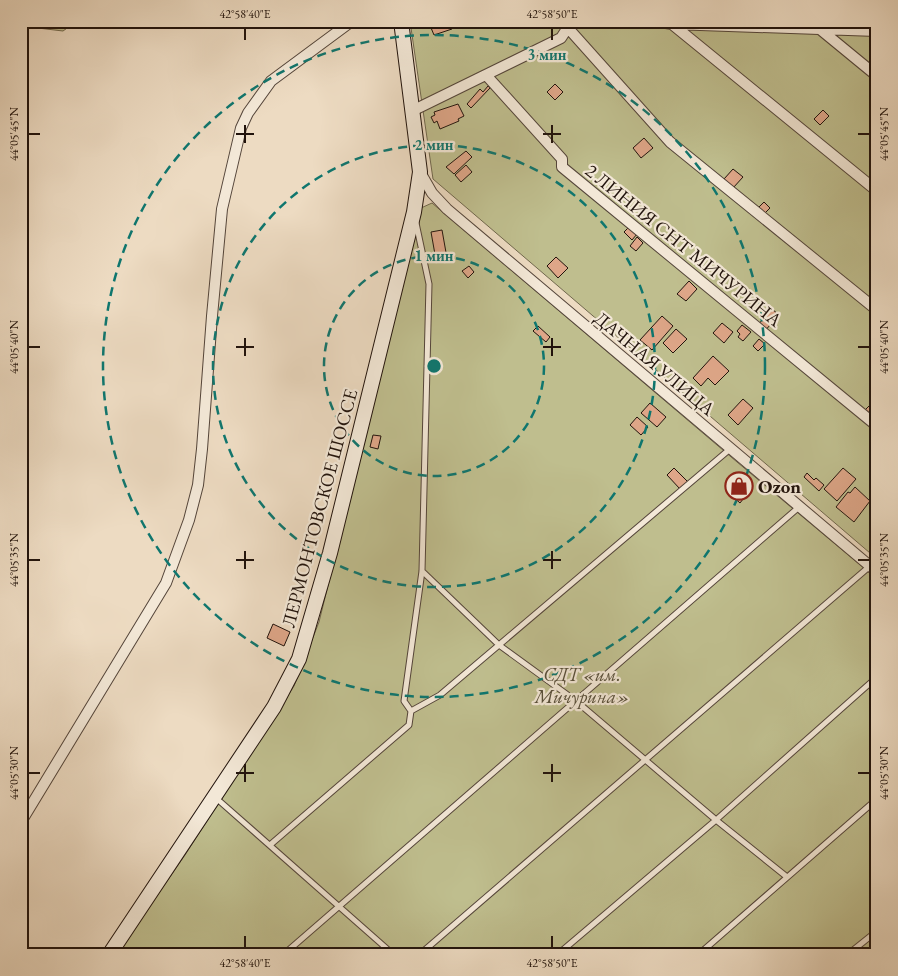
<svg xmlns="http://www.w3.org/2000/svg" width="898" height="976" viewBox="0 0 898 976" font-family="'EB Garamond',serif">
<style>
.green{fill:#bfbe8e;stroke:#70684d}
.building{fill:#dea688;stroke:#21130c}
.lines{fill:none;stroke-linecap:round;stroke-linejoin:round}
.lane-casing{stroke:#54453a;stroke-width:7}
.street-casing{stroke:#54453a;stroke-width:12}
.secondary-casing{stroke:#21130c;stroke-width:16}
.lane{stroke:#f3e8d7;stroke-width:5}
.street{stroke:#f3e8d7;stroke-width:10}
.secondary{stroke:#f3e8d7;stroke-width:14}
.ticks{fill:none;stroke:#21130c;stroke-width:2}
.ring{fill:none;stroke:#0f766e;stroke-width:2.5;stroke-dasharray:9 6}
.labels{text-anchor:middle;stroke-width:4.5;stroke-linejoin:round;paint-order:stroke}
.street-label{font-size:19px;fill:#21130c;stroke:#f3e8d7}
.poi-label{font-size:19px;font-weight:bold;fill:#21130c;stroke:#f3e8d7;text-anchor:start}
.park-label{font-size:19px;font-style:italic;fill:#584f3a;stroke:#f3e8d7}
.centre{fill:#0f766e;stroke:#f3e8d7;stroke-width:2.5}
.ring-label{font-size:15px;text-anchor:middle;font-weight:bold;fill:#0f766e;stroke:#f3e8d7;stroke-width:4.5;stroke-linejoin:round;paint-order:stroke}
.neatline{fill:none;stroke:#21130c;stroke-width:2}
.ticks-label{font-size:12px;text-anchor:middle;fill:#21130c}
</style>
<rect width="100%" height="100%" fill="#eddbc2"/>
<filter id="stains"><feTurbulence type="fractalNoise" baseFrequency=".004" numOctaves="4"/><feColorMatrix values="0 0 0 0 .2 0 0 0 0 .09 0 0 0 0 .02 0 0 0 .5 -.17"/></filter>
<radialGradient id="worn" r=".72"><stop offset=".6" stop-color="#630" stop-opacity="0"/><stop offset="1" stop-color="#630" stop-opacity=".3"/></radialGradient>
<path class="green" d="M 21,21 L 77,21 L 63,31 L 21,26 Z
M 410,21 L 877,21 L 877,559 L 433,179 Z
M 432,203 L 737,462 L 877,579 L 877,955 L 116,955 L 185,855 L 294,686 L 319,622 L 421,208 Z"/>
<path class="building" d="M 433,21 L 449,21 L 452,29 L 434,35 L 429,23 Z
M 555,84 L 563,92 L 555,100 L 547,92 Z
M 488,86 L 490,88 L 471,108 L 467,104 L 480,89 L 483,92 Z
M 458,104 L 464,116 L 458,119 L 459,121 L 440,129 L 437,121 L 434,123 L 431,117 L 435,115 L 434,112 Z
M 823,110 L 829,116 L 820,125 L 814,119 Z
M 644,138 L 653,148 L 641,158 L 633,148 Z
M 466,151 L 472,157 L 454,174 L 446,167 Z
M 466,165 L 472,172 L 461,182 L 455,175 Z
M 733,169 L 743,177 L 733,188 L 724,179 Z
M 764,202 L 770,208 L 764,214 L 758,208 Z
M 629,227 L 637,234 L 632,240 L 624,232 Z
M 442,230 L 447,258 L 436,260 L 431,232 Z
M 637,237 L 643,243 L 636,251 L 630,246 Z
M 556,257 L 568,268 L 558,278 L 547,266 Z
M 469,266 L 474,272 L 468,278 L 462,271 Z
M 689,281 L 697,289 L 686,301 L 677,294 Z
M 772,309 L 779,315 L 763,333 L 756,327 Z
M 662,316 L 673,326 L 652,350 L 640,340 Z
M 722,323 L 733,332 L 724,343 L 713,333 Z
M 742,325 L 751,332 L 743,341 L 738,337 L 740,334 L 737,331 Z
M 538,326 L 550,337 L 546,342 L 533,331 Z
M 676,329 L 687,339 L 673,353 L 663,343 Z
M 759,339 L 765,344 L 758,351 L 753,346 Z
M 713,356 L 729,371 L 715,385 L 708,378 L 701,386 L 693,378 Z
M 743,399 L 753,408 L 738,425 L 728,415 Z
M 874,401 L 877,403 L 877,415 L 873,418 L 865,410 Z
M 650,403 L 666,417 L 657,427 L 641,413 Z
M 637,417 L 648,427 L 641,435 L 630,425 Z
M 373,435 L 381,436 L 378,449 L 370,447 Z
M 674,468 L 688,482 L 680,489 L 667,475 Z
M 843,468 L 856,479 L 837,501 L 824,489 Z
M 807,473 L 814,480 L 816,478 L 824,485 L 819,491 L 804,477 Z
M 739,481 L 750,490 L 740,503 L 729,493 Z
M 855,487 L 870,501 L 854,522 L 836,507 L 848,492 L 850,493 Z
M 273,624 L 290,632 L 284,646 L 267,638 Z"/>
<g class="lines">
<g class="lane-casing">
<path id="lane" d="M 422,571 L 499,645 L 576,701 L 716,820 L 787,877
M 411,711 L 404,701 L 422,571 L 429,284 L 416,223
M 216,798 L 394,955
M 270,845 L 409,725 L 411,711 L 440,695 L 730,449
M 283,955 L 799,507
M 419,955 L 870,566
M 557,955 L 716,820 L 877,677
M 698,955 L 877,799
M 847,955 L 877,931"/>
</g>
<g class="street-casing">
<path id="street" d="M 654,21 L 672,24 L 877,31
M 672,24 L 877,191
M 568,28 L 670,142 L 877,310
M 821,30 L 877,76
M 486,75 L 562,159 L 562,167 L 877,426
M 412,111 L 561,38 L 572,21
M 420,172 L 432,193 L 447,209 L 877,572
M 21,822 L 166,583 L 189,520 L 198,485 L 202,449 L 212,316 L 222,209 L 241,128 L 248,113 L 271,81 L 352,21"/>
</g>
<g class="secondary-casing">
<path id="secondary" d="M 109,955 L 274,707 L 299,659 L 330,553 L 414,212 L 420,172 L 401,21"/>
</g>
<use href="#lane" class="lane"/>
<use href="#street" class="street"/>
<use href="#secondary" class="secondary"/>
</g>
<path class="ticks" d="M 245,28 L 245,40M 552,28 L 552,40M 245,125 L 245,143M 552,125 L 552,143M 28,134 L 40,134M 236,134 L 254,134M 543,134 L 561,134M 858,134 L 870,134M 245,338 L 245,356M 552,338 L 552,356M 28,347 L 40,347M 236,347 L 254,347M 543,347 L 561,347M 858,347 L 870,347M 245,551 L 245,569M 552,551 L 552,569M 28,560 L 40,560M 236,560 L 254,560M 543,560 L 561,560M 858,560 L 870,560M 245,764 L 245,782M 552,764 L 552,782M 28,773 L 40,773M 236,773 L 254,773M 543,773 L 561,773M 858,773 L 870,773M 245,936 L 245,948M 552,936 L 552,948"/>
<g class="ring">
<circle cx="434" cy="366" r="110"/>
<circle cx="434" cy="366" r="221"/>
<circle cx="434" cy="366" r="331"/>
</g>
<defs>
<g id="shop-ring" transform="scale(1.4375)"><circle r="9.5" fill="#f3e8d7" stroke="#8f2418" stroke-width="1.5"/><path d="M-5-2.5h2.3a2.7 3.5 0 0 1 5.4 0H5L5.5 6h-11ZM-1.5-2.5h3a1.5 2.3 0 0 0-3 0Z" fill="#8f2418"/></g>
</defs>
<g fill-rule="evenodd">
<use href="#shop-ring" x="739" y="486"/>
</g>
<g class="labels">
<g class="street-label">
<text transform="translate(684 245) rotate(39)" y="7">2 ЛИНИЯ СНТ МИЧУРИНА</text>
<text transform="translate(655 363) rotate(40)" y="7">ДАЧНАЯ УЛИЦА</text>
<text transform="translate(319 508) rotate(-75)" y="7">ЛЕРМОНТОВСКОЕ ШОССЕ</text>
</g>
<g class="poi-label">
<text x="758" y="493">Ozon</text>
</g>
<g class="park-label">
<text x="582" y="681">СДТ «им.<tspan x="582" dy="22">Мичурина»</tspan></text>
</g>
</g>
<circle cx="434" cy="366" r="8" class="centre"/>
<g class="ring-label">
<text x="547" y="60">3 мин</text>
<text x="434" y="150">2 мин</text>
<text x="434" y="261">1 мин</text>
</g>
<rect width="898" height="976" fill="none" stroke="#eddbc2" stroke-width="55"/>
<rect x="28" y="28" width="842" height="920" class="neatline"/>
<g class="ticks-label">
<text x="245" y="18">42°58'40"E</text>
<text x="552" y="18">42°58'50"E</text>
<text transform="translate(14 134) rotate(-90)" y="4">44°05'45"N</text>
<text transform="translate(884 134) rotate(-90)" y="4">44°05'45"N</text>
<text transform="translate(14 347) rotate(-90)" y="4">44°05'40"N</text>
<text transform="translate(884 347) rotate(-90)" y="4">44°05'40"N</text>
<text transform="translate(14 560) rotate(-90)" y="4">44°05'35"N</text>
<text transform="translate(884 560) rotate(-90)" y="4">44°05'35"N</text>
<text transform="translate(14 773) rotate(-90)" y="4">44°05'30"N</text>
<text transform="translate(884 773) rotate(-90)" y="4">44°05'30"N</text>
<text x="245" y="967">42°58'40"E</text>
<text x="552" y="967">42°58'50"E</text>
</g>
<rect width="100%" height="100%" filter="url(#stains)"/>
<rect width="100%" height="100%" fill="url(#worn)"/>
</svg>
